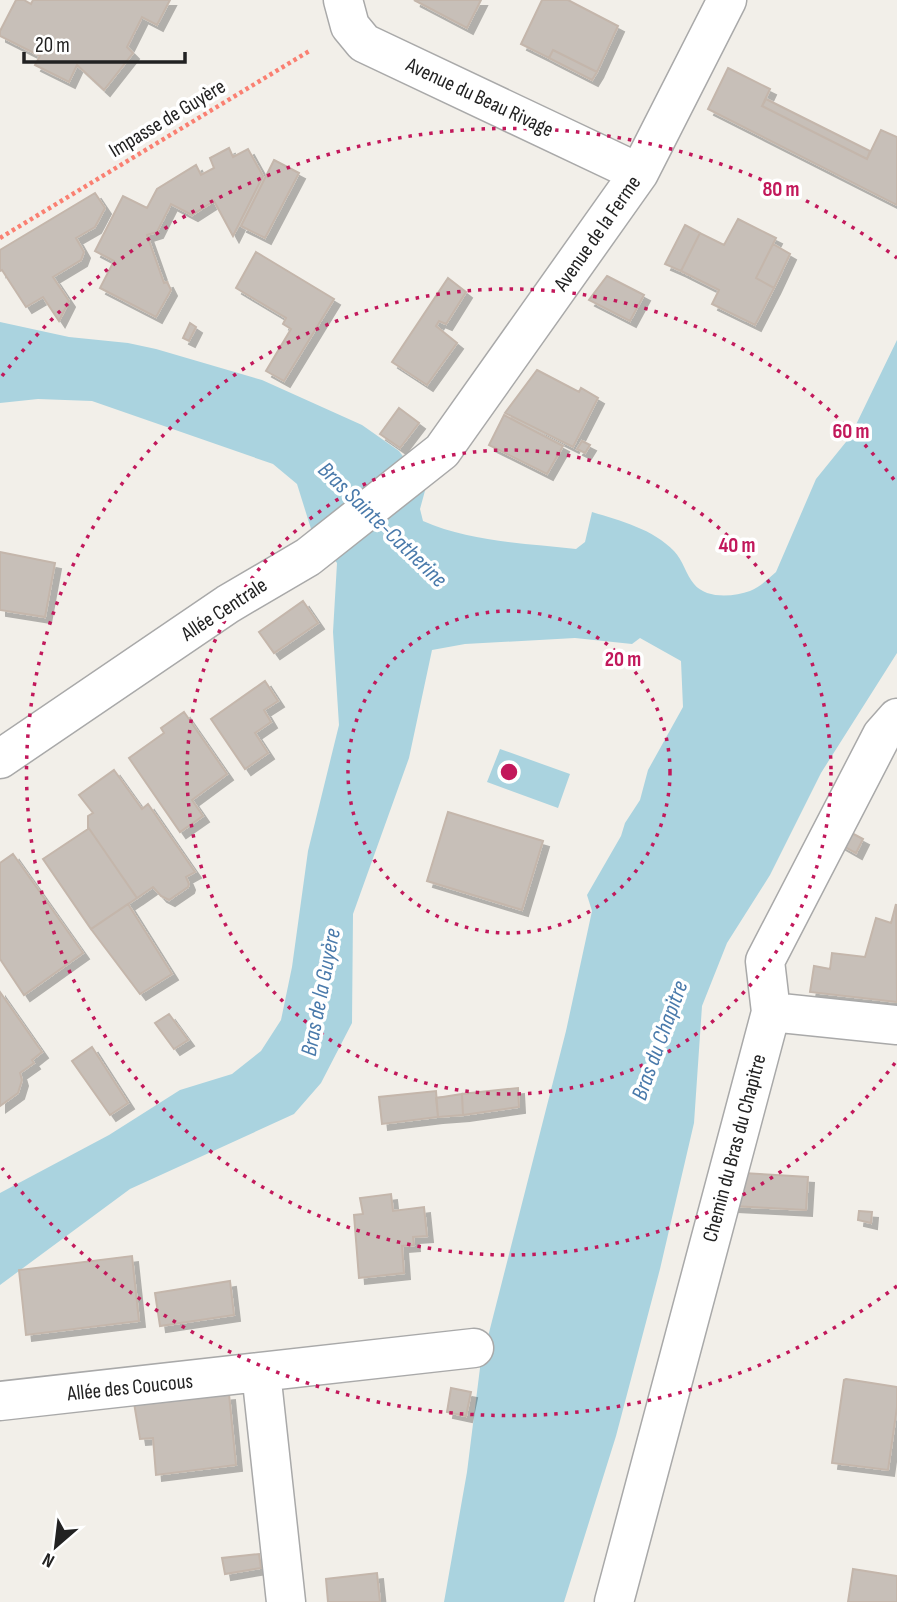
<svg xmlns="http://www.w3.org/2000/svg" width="897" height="1602" viewBox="0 0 897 1602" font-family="'Sofia Sans Condensed',sans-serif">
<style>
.water{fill:#aad3df}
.building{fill:#c7bfb8;stroke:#c4b6ab;stroke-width:2;filter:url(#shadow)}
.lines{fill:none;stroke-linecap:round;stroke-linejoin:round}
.street-casing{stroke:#a9a9a9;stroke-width:41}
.path{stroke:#fa8072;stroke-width:4.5;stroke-dasharray:3.5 3.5;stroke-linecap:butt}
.street{stroke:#fff;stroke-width:38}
.ring{fill:none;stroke:#c2185b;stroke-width:3.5;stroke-dasharray:3.5 7}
.labels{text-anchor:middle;stroke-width:7;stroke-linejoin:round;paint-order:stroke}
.street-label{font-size:21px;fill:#222;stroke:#fff}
.water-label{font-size:23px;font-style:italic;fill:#4a7aab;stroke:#fff}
.centre{fill:#c2185b;stroke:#fff;stroke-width:3.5}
.ring-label{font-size:21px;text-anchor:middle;font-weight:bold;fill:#c2185b;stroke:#fff;stroke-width:7;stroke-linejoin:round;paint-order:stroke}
</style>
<defs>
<filter id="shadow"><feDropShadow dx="6" dy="6" stdDeviation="0" flood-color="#0004"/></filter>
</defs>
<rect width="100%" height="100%" fill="#f2efe9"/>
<path class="water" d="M 0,322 L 69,337 L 128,343 L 156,349 L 262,380 L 362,425 L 399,451 L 426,487 L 420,509 L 423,521 C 471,542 525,543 576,549 L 585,542 L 592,512 C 621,521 653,529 674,551 C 683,560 686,575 694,584 C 706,599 733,597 750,591 C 760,587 768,579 776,572 L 816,479 L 850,437 L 897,340 L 897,653 L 821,773 L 770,875 L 727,943 L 702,1006 L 694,1123 L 660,1269 L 616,1436 L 564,1602 L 444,1602 L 467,1472 L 480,1368 L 566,1031 L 592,911 L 587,895 L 621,836 L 625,823 L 640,800 L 648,770 L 683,707 L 681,661 L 640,638 L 632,644 L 575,638 L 465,644 L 432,650 L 409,758 L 353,914 L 352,1023 L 321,1083 L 294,1114 L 130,1189 L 0,1285 L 0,1193 L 109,1135 L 180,1090 L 232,1074 L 261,1051 L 281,1020 L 292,967 L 308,851 L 339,725 L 333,632 L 337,563 L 312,532 L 297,484 L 273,464 L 92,401 L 38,399 L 0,403 Z
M 500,749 L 570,774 L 558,808 L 487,782 Z"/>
<path class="building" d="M 16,0 L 24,0 L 31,4 L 33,0 L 170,0 L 157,25 L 142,17 L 127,47 L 133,53 L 104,90 L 77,65 L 69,82 L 35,65 L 40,56 L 0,36 L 0,31 Z
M 414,0 L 481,0 L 467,28 Z
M 542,0 L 568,0 L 618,26 L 597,72 L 553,50 L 549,58 L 521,44 Z
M 553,50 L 597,72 L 592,80 L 549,58 Z
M 728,68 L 770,89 L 762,106 L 867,159 L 881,130 L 897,137 L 897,205 L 708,109 Z
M 766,99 L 870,151 L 867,159 L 762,106 Z
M 229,148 L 233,157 L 248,149 L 263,176 L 233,236 L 214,201 L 192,215 L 171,204 L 157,232 L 147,235 L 164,283 L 167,282 L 171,290 L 156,317 L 100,288 L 114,261 L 95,251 L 123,196 L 147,208 L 157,189 L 196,165 L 201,175 L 214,168 L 210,158 Z
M 274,160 L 299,173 L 265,238 L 241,226 Z
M 95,193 L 105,208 L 95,227 L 76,238 L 84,252 L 81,260 L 53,277 L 69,301 L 59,321 L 43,297 L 26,307 L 2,270 L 0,271 L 0,250 Z
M 738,219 L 776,238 L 756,278 L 774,288 L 755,325 L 712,304 L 719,290 L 681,271 L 700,233 L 724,245 Z
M 685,225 L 700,233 L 681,271 L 665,264 Z
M 773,244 L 790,254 L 774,288 L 756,278 Z
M 256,252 L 334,299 L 284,381 L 266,371 L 291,329 L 283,324 L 286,318 L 236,288 Z
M 607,276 L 644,295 L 630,321 L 589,300 Z
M 448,278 L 466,292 L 446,324 L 439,321 L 436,326 L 457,343 L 427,385 L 392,362 Z
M 190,323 L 196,327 L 189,341 L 183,338 Z
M 537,370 L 579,392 L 581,388 L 598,398 L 573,447 L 505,413 Z
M 399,408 L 419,423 L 400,448 L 380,434 Z
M 504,415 L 563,446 L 547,474 L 489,445 Z
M 582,441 L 590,445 L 585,453 L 577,449 Z
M 0,552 L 55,563 L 45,617 L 0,610 Z
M 303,601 L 318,623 L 274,653 L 259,632 Z
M 265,681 L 278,701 L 264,710 L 271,722 L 255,733 L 268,753 L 245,769 L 211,719 Z
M 184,712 L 227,774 L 192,800 L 203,816 L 180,832 L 129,758 L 164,733 L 161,728 Z
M 114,770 L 142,809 L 148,804 L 195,872 L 186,877 L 189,884 L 188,887 L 169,900 L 161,896 L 153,887 L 137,898 L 88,827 L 88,816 L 93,813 L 79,795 Z
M 448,812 L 543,841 L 522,910 L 427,881 Z
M 88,827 L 137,898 L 91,929 L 43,859 L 88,829 Z
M 846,830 L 863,839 L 856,853 L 838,843 Z
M 13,854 L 83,953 L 24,995 L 0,959 L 0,863 Z
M 128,904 L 172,974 L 140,994 L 91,929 Z
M 896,904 L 897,1002 L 810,992 L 814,966 L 830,969 L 832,953 L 865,957 L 876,918 L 891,923 Z
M 0,992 L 42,1052 L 32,1060 L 34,1063 L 20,1073 L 22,1080 L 18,1093 L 0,1106 Z
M 169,1014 L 188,1040 L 174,1049 L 155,1023 Z
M 92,1047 L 128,1103 L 110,1115 L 72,1061 Z
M 518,1088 L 519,1107 L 463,1115 L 462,1094 Z
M 436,1091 L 438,1117 L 382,1124 L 379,1097 Z
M 462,1094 L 463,1115 L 438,1117 L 436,1098 Z
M 743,1173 L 808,1177 L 806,1210 L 733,1206 Z
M 391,1194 L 393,1211 L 424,1207 L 427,1236 L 413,1237 L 414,1245 L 402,1246 L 404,1273 L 359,1278 L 354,1215 L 363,1214 L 360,1198 Z
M 859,1211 L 872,1212 L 871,1223 L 858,1220 Z
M 132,1256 L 139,1321 L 26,1335 L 19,1270 Z
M 230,1281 L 234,1315 L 160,1326 L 155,1293 Z
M 846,1379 L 897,1387 L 897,1407 L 888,1470 L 832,1463 L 844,1380 Z
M 451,1388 L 471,1392 L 466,1416 L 447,1412 Z
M 229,1394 L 236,1465 L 156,1475 L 153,1438 L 140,1439 L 134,1403 Z
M 259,1554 L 261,1568 L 225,1574 L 222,1558 Z
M 853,1569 L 897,1576 L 897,1602 L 848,1602 Z
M 377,1573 L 380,1602 L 328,1602 L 326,1579 Z"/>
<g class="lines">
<g class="street-casing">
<path id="street" d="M 343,0 L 350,26 L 364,43 L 639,173
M 0,759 L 228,604 L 308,557 L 442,451 L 639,173 L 727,0
M 771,1012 L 897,1025
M 261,1372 L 286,1602
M 0,1401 L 474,1348
M 614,1602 L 771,1012 L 765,961 L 882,735 L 897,718"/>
</g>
<path class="path" d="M 0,238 L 311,50"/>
<use href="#street" class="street"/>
</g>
<g class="ring">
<circle cx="509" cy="772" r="161"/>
<circle cx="509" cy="772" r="322"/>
<path d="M895 1063A483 483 0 1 1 895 481"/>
<path d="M897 1286A644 644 0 0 1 2 1168M2 376A644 644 0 0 1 897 258"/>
</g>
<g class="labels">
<g class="street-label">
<text transform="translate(480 97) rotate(25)" y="7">Avenue du Beau Rivage</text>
<text transform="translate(167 118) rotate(-31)" y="7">Impasse de Guyère</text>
<text transform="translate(597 233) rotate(-55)" y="7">Avenue de la Ferme</text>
<text transform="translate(224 609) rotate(-33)" y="7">Allée Centrale</text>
<text transform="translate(734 1148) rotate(-75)" y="7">Chemin du Bras du Chapitre</text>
<text transform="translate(130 1387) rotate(-6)" y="7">Allée des Coucous</text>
</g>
<g class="water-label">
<text transform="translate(383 524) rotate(44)" y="8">Bras Sainte-Catherine</text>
<text transform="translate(320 992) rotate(-79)" y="8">Bras de la Guyère</text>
<text transform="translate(659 1040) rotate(-70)" y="8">Bras du Chapitre</text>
</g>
</g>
<circle cx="509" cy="772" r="10" class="centre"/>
<g class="ring-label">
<text x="781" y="196">80 m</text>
<text x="851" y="438">60 m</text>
<text x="737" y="552">40 m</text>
<text x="623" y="666">20 m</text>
</g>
<g transform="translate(56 1546) rotate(208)" stroke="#ffffff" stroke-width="5" paint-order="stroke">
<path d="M0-5L12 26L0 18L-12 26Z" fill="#222222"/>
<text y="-10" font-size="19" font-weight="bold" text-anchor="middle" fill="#222222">N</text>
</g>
<path d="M24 52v10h161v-10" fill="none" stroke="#222222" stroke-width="3.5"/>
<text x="35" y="52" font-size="21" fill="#222222" stroke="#ffffff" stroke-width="5" paint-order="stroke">20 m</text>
</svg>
